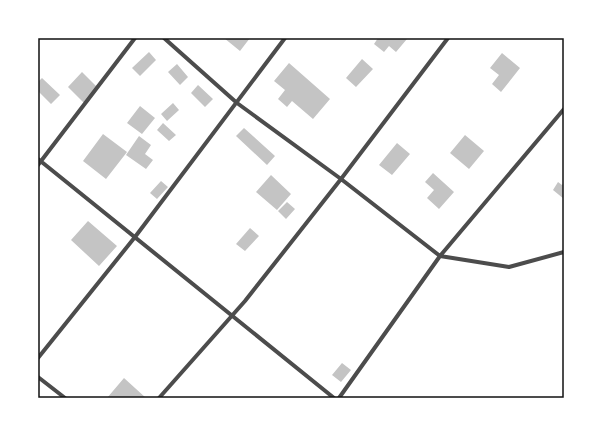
<svg xmlns="http://www.w3.org/2000/svg" width="602" height="436" viewBox="0 0 602 436" font-family="Jost,sans-serif">
<style>
.building{fill:#c4c4c4}
.lines{fill:none;stroke-linecap:round;stroke-linejoin:round}
.minor{stroke:#4c4c4c;stroke-width:4}
.neatline{fill:none;stroke:#111;stroke-width:1.5}
</style>
<rect width="100%" height="100%" fill="#fff"/>
<path class="building" d="M 224,38 L 250,38 L 240,51 Z
M 378,38 L 405,38 L 407,39 L 396,52 L 389,46 L 384,52 L 374,44 Z
M 149,52 L 156,60 L 140,76 L 132,68 Z
M 502,53 L 520,68 L 501,92 L 492,84 L 499,75 L 490,68 Z
M 362,59 L 373,69 L 356,87 L 346,78 Z
M 289,63 L 330,99 L 313,119 L 292,101 L 287,107 L 278,99 L 285,90 L 274,81 Z
M 177,64 L 188,77 L 180,85 L 168,72 Z
M 82,72 L 98,88 L 84,103 L 68,87 Z
M 42,78 L 60,95 L 51,104 L 38,91 L 38,82 Z
M 198,85 L 213,99 L 205,107 L 191,93 Z
M 173,103 L 179,110 L 167,121 L 161,114 Z
M 140,106 L 155,118 L 142,134 L 127,123 Z
M 163,123 L 176,135 L 169,141 L 157,130 Z
M 244,128 L 275,156 L 267,165 L 236,136 Z
M 103,134 L 127,152 L 106,179 L 83,161 Z
M 465,135 L 484,151 L 469,169 L 450,153 Z
M 139,136 L 151,145 L 145,154 L 153,160 L 146,169 L 126,155 Z
M 397,143 L 410,154 L 392,175 L 379,165 Z
M 433,173 L 454,192 L 439,209 L 427,198 L 434,190 L 425,182 Z
M 271,175 L 291,194 L 277,210 L 256,192 Z
M 161,181 L 168,187 L 157,199 L 150,193 Z
M 558,182 L 562,185 L 564,182 L 564,199 L 553,190 Z
M 287,202 L 295,209 L 286,219 L 278,211 Z
M 88,221 L 117,246 L 99,266 L 71,240 Z
M 250,228 L 259,236 L 245,251 L 236,244 Z
M 342,363 L 351,370 L 341,382 L 332,375 Z
M 124,378 L 146,398 L 107,398 Z"/>
<g class="lines">
<path class="minor" d="M 164,38 L 237,103 L 341,179 L 440,256 L 509,267 L 564,252
M 38,159 L 334,398
M 38,165 L 135,38
M 38,358 L 135,237 L 285,38
M 38,377 L 65,398
M 159,398 L 245,301 L 341,179 L 448,38
M 339,398 L 440,256 L 564,109"/>
</g>
<rect width="602" height="436" fill="none" stroke="#ffffff" stroke-width="78"/>
<rect x="39" y="39" width="524" height="358" class="neatline"/>
</svg>
